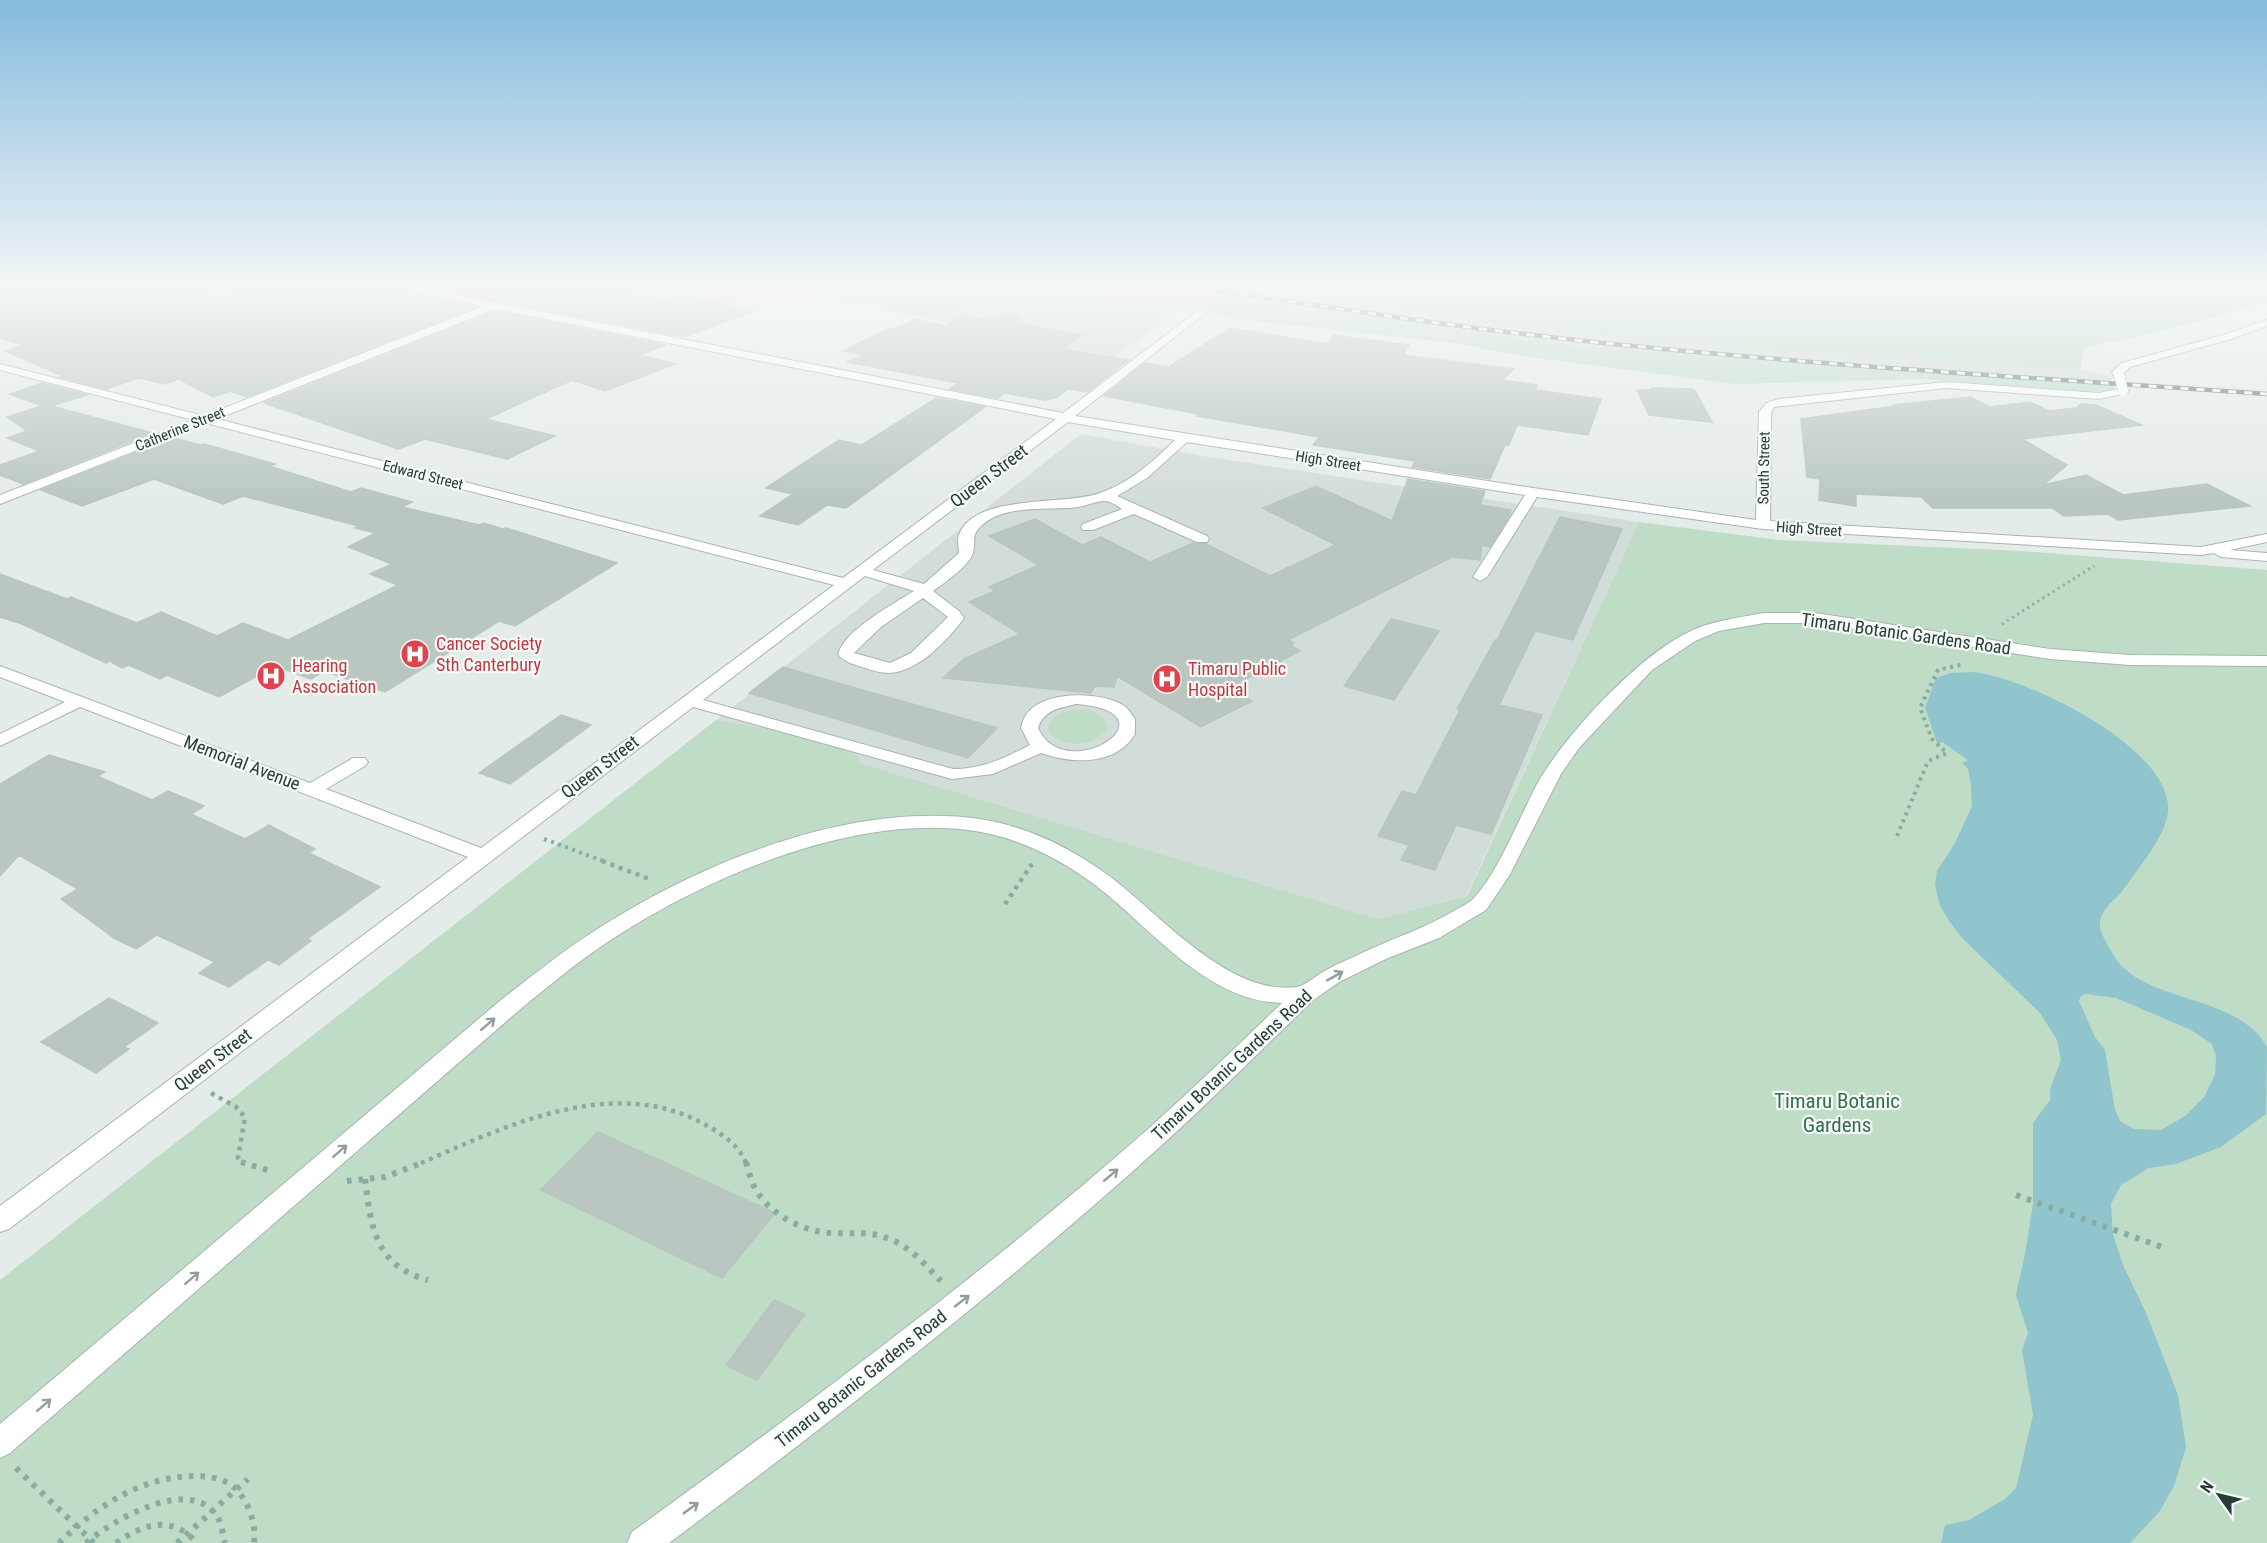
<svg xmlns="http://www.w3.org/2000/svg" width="2267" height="1543" viewBox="0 0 2267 1543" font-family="'Roboto Condensed',sans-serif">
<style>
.built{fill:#d2dcd8}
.green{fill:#bfdcc6}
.water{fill:#91c5cd;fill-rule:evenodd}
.building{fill:#bac7c1;stroke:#b7c6bf;stroke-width:1.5}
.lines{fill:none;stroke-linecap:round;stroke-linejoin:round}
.minor-casing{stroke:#a7b4b0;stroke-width:2}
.path-far4{stroke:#87ada1;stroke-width:2;stroke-dasharray:1.5 3;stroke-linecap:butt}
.path-far3{stroke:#87ada1;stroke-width:3;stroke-dasharray:2 4;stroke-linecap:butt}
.path-far2{stroke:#87ada1;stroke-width:4;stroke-dasharray:3 4.5;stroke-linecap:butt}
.path-far1{stroke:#87ada1;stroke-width:4.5;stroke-dasharray:4 5;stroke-linecap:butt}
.path{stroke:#87ada1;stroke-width:6;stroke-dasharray:4.5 7;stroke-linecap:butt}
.minor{fill:#fff;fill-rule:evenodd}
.rail-casing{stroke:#607871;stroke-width:4.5}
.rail{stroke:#f5f9f7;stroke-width:3;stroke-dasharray:8;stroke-linecap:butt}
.minor-bridge-casing{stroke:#a7b4b0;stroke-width:11;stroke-linecap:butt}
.minor-bridge{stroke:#fff;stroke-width:10}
.oneway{stroke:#929e9a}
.labels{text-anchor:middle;stroke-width:4.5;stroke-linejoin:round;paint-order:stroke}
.far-street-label{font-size:15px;fill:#253d36;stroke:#f5f9f7}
.street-label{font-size:18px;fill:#253d36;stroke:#f5f9f7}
.health-label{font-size:18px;fill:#be3a42;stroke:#f5f9f7;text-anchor:start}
.near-park-label{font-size:21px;fill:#327049;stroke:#f5f9f7}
</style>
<rect width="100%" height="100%" fill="#e4ece9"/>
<path class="built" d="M 458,287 L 775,287 L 679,330 Z
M 865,287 L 1220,287 L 1374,309 L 1667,343 L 2080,369 L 2111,377 L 2113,386 L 1579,346 L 1227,297 L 1205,313 L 1176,312 L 1056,398 L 1044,400 L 874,367 L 951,322 L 961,312 L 1098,299 Z
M 1081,434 L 1202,456 L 1639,522 L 1466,896 L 1378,919 L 716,720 Z"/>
<path class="green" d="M 778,287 L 865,287 L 1105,299 L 961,312 L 951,322 L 884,311 L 891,305 L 816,296 Z
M 1220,287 L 1288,287 L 1329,291 L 1332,287 L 2267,287 L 2267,301 C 2207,321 2145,335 2084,348 L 2080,369 L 1667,343 L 1374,309 Z
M 1227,297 L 1579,346 L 2113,386 L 2114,390 L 2094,392 L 1924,379 L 1735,384 L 1514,355 L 1461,344 L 1227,318 L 1224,314 L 1205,313 Z
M 1639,522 L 1779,540 L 2022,551 L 2267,570 L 2267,1543 L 0,1543 L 0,1280 L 716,720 C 736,725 756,726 776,730 C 803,735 832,744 856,755 L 859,763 L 1378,919 L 1467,896 Z
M 1075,709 C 1089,710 1103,711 1108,726 C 1100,748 1059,750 1048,730 C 1049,715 1063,712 1075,709 Z"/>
<path class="water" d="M 1972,672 C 2024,676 2174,748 2168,812 C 2166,836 2137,870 2123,890 C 2114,902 2099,909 2100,927 C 2101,935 2110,949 2114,956 C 2143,1004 2238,993 2267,1047 L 2266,1114 L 2221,1147 L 2176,1164 L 2149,1168 L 2121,1185 L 2111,1204 L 2113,1234 L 2123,1265 L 2147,1315 L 2178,1395 L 2186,1447 L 2174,1486 L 2160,1511 L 2130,1543 L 1941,1543 L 1945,1525 L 1969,1520 L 2005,1499 L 2016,1488 L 2033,1415 L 2022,1350 L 2028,1333 L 2016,1295 L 2025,1254 L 2033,1204 L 2033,1123 L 2050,1100 L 2050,1089 L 2061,1060 L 2057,1040 L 2040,1013 L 1963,939 L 1949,921 L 1940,906 L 1935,885 L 1937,871 L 1955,843 L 1972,806 L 1971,785 L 1968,769 L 1962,763 L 1968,760 L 1942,742 L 1937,743 L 1925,708 L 1936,678 L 1950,673 ZM 2086,994 L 2116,998 L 2191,1030 L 2212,1044 L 2216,1056 L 2215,1075 L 2204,1097 L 2185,1116 L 2161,1130 L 2134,1129 L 2121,1122 L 2115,1110 L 2105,1050 L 2095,1037 L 2079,1001 L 2081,996 Z"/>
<path class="building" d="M 0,287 L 210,287 L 212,296 L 240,287 L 392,287 L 475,307 L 247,397 L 231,391 L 213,397 L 179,379 L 165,384 L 139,378 L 106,389 L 60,377 L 63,376 L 5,351 L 24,345 L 0,338 Z
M 426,287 L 609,287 L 668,301 L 683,295 L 753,311 L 685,337 Z
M 495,311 L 665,345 L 639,355 L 675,364 L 605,391 L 572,380 L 486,419 L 555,436 L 507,459 L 425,439 L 398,449 L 264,403 Z
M 1015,315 L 1024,325 L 1082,335 L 1062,349 L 1128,360 L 1087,392 L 1068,389 L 1056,398 L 1044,400 L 1005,393 L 998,398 L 949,389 L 958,383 L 847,362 L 863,355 L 843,351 L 890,328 L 894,329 L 916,319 L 945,326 L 962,316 L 979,319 Z
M 1230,328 L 1328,344 L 1334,335 L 1409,345 L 1404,354 L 1409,356 L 1514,369 L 1502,380 L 1537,385 L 1535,390 L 1601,399 L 1588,435 L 1517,425 L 1509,445 L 1505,445 L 1490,479 L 1412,467 L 1415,461 L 1313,445 L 1319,437 L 1197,416 L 1199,414 L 1104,396 L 1145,363 L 1169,367 Z
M 42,383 L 87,395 L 51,406 L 153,433 L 23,484 L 0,475 L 0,465 L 40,451 L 7,438 L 27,431 L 7,417 L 42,406 L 10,394 Z
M 1652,388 L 1694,389 L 1712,422 L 1649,415 L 1637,390 L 1653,390 Z
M 1970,397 L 1990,407 L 2030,402 L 2049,411 L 2076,408 L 2081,404 L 2096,405 L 2142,425 L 2022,439 L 2067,465 L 2043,485 L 2086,475 L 2123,495 L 2207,484 L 2250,506 L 2118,520 L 2108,514 L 2064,516 L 2052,508 L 1933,508 L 1921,497 L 1856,494 L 1856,506 L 1819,500 L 1820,479 L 1807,477 L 1801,419 L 1896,406 L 1894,405 Z
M 936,398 L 985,407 L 846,508 L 827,505 L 798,525 L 760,516 L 793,494 L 766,488 L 839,440 L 862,445 Z
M 173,438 L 201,445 L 204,444 L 275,464 L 269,466 L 351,492 L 361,488 L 412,502 L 402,507 L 479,525 L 484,523 L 503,529 L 506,528 L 617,563 L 515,626 L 499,621 L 385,692 L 324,671 L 311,679 L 275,666 L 219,697 L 167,675 L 160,679 L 129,665 L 122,668 L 110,661 L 106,663 L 22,624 L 0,617 L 0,574 L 67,599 L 71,597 L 137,623 L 161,612 L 217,636 L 243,623 L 288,640 L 398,585 L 370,574 L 392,564 L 348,547 L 376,533 L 355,528 L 359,526 L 243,496 L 223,504 L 154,479 L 82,506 L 41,490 Z
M 1408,479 L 1485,491 L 1480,505 L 1511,510 L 1508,518 L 1490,547 L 1482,545 L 1480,560 L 1452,557 L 1288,640 L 1294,643 L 1290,645 L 1300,651 L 1230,687 L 1252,701 L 1201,727 L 1117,676 L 1114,687 L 1095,686 L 1091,693 L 943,678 L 964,659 L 1020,634 L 969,602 L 995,591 L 989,587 L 1039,565 L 989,536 L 1035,519 L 1082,545 L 1101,537 L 1150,562 L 1193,543 L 1206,544 L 1270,576 L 1336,545 L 1263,508 L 1316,486 L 1392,521 Z
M 1560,517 L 1622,529 L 1573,640 L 1535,631 L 1499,705 L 1542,715 L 1491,834 L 1456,825 L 1435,870 L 1401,860 L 1409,845 L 1378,836 L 1402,791 L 1416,795 L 1460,710 L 1457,709 L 1495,640 L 1497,640 Z
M 1391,619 L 1439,631 L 1394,700 L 1344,686 Z
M 783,667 L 848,686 L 997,728 L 968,758 L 749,693 Z
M 561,715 L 591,725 L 510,784 L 479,773 Z
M 49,755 L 105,772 L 97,776 L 152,800 L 168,791 L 204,806 L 191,814 L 245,839 L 269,825 L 315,849 L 309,853 L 380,887 L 307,939 L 311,941 L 279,965 L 268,960 L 229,987 L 199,973 L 215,962 L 157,935 L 136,949 L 114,938 L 61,899 L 78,889 L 19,855 L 0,876 L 0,784 Z
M 109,998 L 158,1023 L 124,1047 L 129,1049 L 96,1073 L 41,1042 Z
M 598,1132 L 775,1213 L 722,1278 L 541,1190 Z
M 774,1300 L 805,1314 L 757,1380 L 726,1365 Z"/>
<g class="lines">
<g class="minor-casing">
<path id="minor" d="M 394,287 L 414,287 L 1063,413 L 1200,309 L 1204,310 L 1204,314 L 1075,416 L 1533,488 L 1756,520 L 1759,412 L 1766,403 L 1779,399 L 1946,382 L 2099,393 L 2123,388 L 2129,391 L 2127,393 L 2099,399 L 1946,388 L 1774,407 L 1771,412 L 1770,521 L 2201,547 L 2267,534 L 2267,542 L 2230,550 L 2267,553 L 2267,561 L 2221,557 L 2214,553 L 2201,555 L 1763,529 L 1537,497 L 1487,577 L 1480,581 L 1473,577 L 1525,495 L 1187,442 L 1147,478 L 1117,496 L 1207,536 L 1209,539 L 1207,542 L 1197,542 L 1134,514 L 1093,530 L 1083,530 L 1081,527 L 1083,524 L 1122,509 C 1118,506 1110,501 1105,501 C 1098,500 1086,506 1078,507 C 1048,511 1003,503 980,527 C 971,536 976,542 973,553 C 970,565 943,584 933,591 L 959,611 L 964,618 C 948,640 919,671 890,673 C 881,673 871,670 862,667 C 853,664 844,662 838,654 C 845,630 893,604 914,591 L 865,576 L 703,700 L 953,769 C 982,769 1005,758 1030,745 L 1021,728 C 1022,724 1023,719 1026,715 C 1042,690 1100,691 1123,705 C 1128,708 1131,714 1135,719 L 1135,734 C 1116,766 1072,764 1041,753 L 993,774 L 952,779 L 693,707 L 9,1229 L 0,1232 L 0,1206 L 468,857 L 80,707 L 0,746 L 0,734 L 65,702 L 0,677 L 0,666 L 310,783 L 353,758 L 365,758 L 368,762 L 365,766 L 326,789 L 481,848 L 834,585 L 206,423 L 0,504 L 0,495 L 193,420 L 0,370 L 0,364 L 204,416 L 483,306 ZM 495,309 L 1056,419 L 843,578 L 217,419 ZM 1068,422 L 1175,440 C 1153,462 1129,483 1100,493 C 1066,506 973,493 959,535 C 957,540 959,548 959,553 L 924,584 L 873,570 ZM 923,598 L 948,617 L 911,653 L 890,663 L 854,653 L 881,627 ZM 1076,704 C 1181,712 1066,789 1038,728 C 1044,710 1059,708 1076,704 Z
M 2267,320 L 2267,326 L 2231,339 L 2130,367 L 2124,373 L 2124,380 L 2116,380 L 2112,372 L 2122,363 L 2223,335 Z
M 1764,613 L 1815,613 L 2050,649 L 2130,655 L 2267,656 L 2267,666 L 2130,665 L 2050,659 L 1815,623 L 1764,623 L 1719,631 L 1695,641 L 1652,670 L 1579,748 L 1561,774 L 1509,876 L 1486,910 L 1439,938 L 1388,958 L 1339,982 L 1312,1001 C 1262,1049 1213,1099 1162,1145 C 1005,1287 838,1417 669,1543 L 627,1543 L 632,1532 C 808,1404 983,1274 1147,1130 C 1193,1089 1238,1045 1282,1003 C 1203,1001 1149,924 1091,882 C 1058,858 1020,839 981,832 C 859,810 706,877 606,943 C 575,964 546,988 517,1012 L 10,1453 L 0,1458 L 0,1424 L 501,1000 C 531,977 561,952 593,932 C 701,862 850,801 980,819 C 1025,826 1069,847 1105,873 C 1156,909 1227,997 1297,987 C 1306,985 1314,977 1323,972 C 1336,964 1350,959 1364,952 C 1394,938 1425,928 1454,911 C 1460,907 1468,904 1473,899 C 1496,876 1520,817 1536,786 C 1563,737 1634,661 1683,635 C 1708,621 1737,618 1764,613 Z"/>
</g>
<path class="path-far4" d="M 1215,301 L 1236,287"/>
<path class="path-far3" d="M 2002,624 L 2094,566"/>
<path class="path-far2" d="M 1897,836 L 1928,761 L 1947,753 L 1932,739 L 1920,708 L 1938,670 L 1964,664
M 544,839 L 606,862"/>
<path class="path-far1" d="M 602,861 L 652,880
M 1005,904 L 1032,864
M 211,1093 L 236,1107 L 245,1117 L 238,1158 L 245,1163
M 421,1163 C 506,1126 613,1074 704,1124 C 721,1133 739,1145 746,1163"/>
<path class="path" d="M 241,1162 L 274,1172
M 746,1162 C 748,1169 750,1177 753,1184 C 766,1213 802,1232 832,1233 C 851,1234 870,1231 887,1238 C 909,1245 925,1265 941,1281
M 365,1179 C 371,1227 375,1266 428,1280
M 347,1181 L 385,1177 L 424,1162
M 2016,1195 L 2165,1248
M 16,1468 L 94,1543
M 59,1543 C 97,1506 141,1476 196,1476 C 213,1476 231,1480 241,1495 C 251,1509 256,1526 254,1543
M 86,1543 C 113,1520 194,1472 219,1520 C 222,1527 223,1536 225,1543
M 116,1543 C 144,1524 171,1514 197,1543
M 177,1543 L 248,1479"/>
<use href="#minor" class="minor"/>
<g class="rail-casing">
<path id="rail" d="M 1194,287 C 1333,308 1473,330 1613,344 C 1830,366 2049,379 2267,394"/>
</g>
<use href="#rail" class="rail"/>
<g class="minor-bridge-casing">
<path id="minor-bridge" d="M 2120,378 L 2123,391"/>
</g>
<use href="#minor-bridge" class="minor-bridge"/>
</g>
<defs><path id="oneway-shaft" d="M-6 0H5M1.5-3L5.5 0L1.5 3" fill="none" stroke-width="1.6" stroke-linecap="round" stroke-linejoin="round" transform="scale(1.5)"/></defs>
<g class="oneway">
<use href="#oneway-shaft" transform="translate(1335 976) rotate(-29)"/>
<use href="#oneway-shaft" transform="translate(488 1024) rotate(-41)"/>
<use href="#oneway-shaft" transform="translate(340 1151) rotate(-41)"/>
<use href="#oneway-shaft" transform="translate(1111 1175) rotate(-40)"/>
<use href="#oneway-shaft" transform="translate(192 1278) rotate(-41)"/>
<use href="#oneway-shaft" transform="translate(962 1301) rotate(-38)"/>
<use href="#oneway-shaft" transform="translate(44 1405) rotate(-41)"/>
<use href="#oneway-shaft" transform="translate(691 1508) rotate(-36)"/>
</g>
<linearGradient id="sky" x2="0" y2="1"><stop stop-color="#85bbdd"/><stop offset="0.57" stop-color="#f3f6f5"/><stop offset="1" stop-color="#f3f6f5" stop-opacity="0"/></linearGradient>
<rect width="2267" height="503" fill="url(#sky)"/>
<defs>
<g id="hospital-disc" transform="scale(1.5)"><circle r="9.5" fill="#e0444e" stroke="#f5f9f7"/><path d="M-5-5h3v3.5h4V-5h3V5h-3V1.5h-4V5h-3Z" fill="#fff"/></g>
</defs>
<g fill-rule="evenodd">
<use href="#hospital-disc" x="415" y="654"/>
<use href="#hospital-disc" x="271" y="676"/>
<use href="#hospital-disc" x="1167" y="679"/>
</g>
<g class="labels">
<g class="far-street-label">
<text transform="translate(180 429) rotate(-22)" y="5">Catherine Street</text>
<text transform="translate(1328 461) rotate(9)" y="5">High Street</text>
<text transform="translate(1764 468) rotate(-89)" y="5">South Street</text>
<text transform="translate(423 475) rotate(14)" y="5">Edward Street</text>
<text transform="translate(1809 529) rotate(4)" y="5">High Street</text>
</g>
<g class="street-label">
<text transform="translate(989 476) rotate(-37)" y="6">Queen Street</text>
<text transform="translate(1906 634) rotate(8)" y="6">Timaru Botanic Gardens Road</text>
<text transform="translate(242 763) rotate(21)" y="6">Memorial Avenue</text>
<text transform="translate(600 767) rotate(-37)" y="6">Queen Street</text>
<text transform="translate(213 1060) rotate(-37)" y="6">Queen Street</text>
<text transform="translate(1232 1065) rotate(-43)" y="6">Timaru Botanic Gardens Road</text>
<text transform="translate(861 1379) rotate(-38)" y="6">Timaru Botanic Gardens Road</text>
</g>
<g class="health-label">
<text x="436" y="650">Cancer Society<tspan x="436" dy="21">Sth Canterbury</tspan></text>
<text x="292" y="672">Hearing<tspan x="292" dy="21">Association</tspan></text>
<text x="1188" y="675">Timaru Public<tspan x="1188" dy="21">Hospital</tspan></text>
</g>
<g class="near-park-label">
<text x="1837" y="1108">Timaru Botanic<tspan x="1837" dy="24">Gardens</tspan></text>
</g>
</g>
<g transform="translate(2219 1495) rotate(304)" stroke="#f5f9f7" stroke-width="4.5" paint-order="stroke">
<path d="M0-4.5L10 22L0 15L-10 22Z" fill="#253d36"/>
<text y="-9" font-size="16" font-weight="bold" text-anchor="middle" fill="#253d36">N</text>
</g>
</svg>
